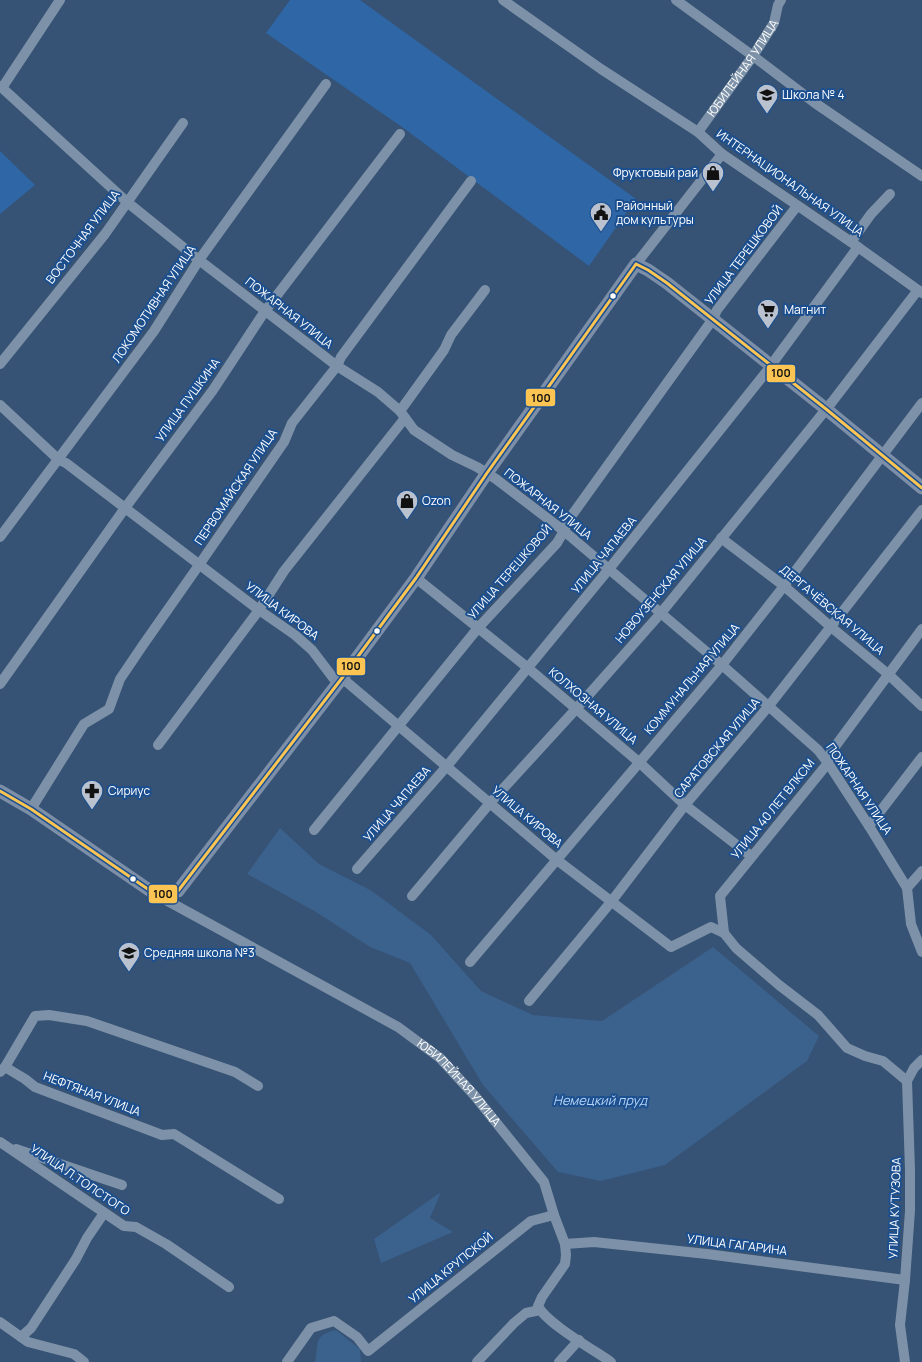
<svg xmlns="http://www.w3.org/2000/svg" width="922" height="1362" viewBox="0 0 922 1362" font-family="Manrope,sans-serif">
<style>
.green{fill:#2f66a5}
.water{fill:#3b618d}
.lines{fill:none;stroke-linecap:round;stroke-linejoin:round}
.minor{stroke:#7d92a8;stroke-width:10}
.major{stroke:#7d8ea7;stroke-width:13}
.bus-1-casing{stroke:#1b4f8f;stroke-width:6}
.bus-1{stroke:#fcc553;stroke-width:3}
.bus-dot{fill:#fff;stroke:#1b4f8f;stroke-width:1.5}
.labels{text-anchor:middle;stroke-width:4;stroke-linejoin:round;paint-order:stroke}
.street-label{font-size:12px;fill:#fff;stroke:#1b4f8f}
.poi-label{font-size:12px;fill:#fff;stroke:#1b4f8f;text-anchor:start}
.water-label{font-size:13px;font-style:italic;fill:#b5d3f5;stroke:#1b4f8f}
.line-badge{stroke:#1b4f8f;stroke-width:1.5}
.pale-badge-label{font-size:11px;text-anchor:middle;font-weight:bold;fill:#111}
</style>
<rect width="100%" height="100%" fill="#365274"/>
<path class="green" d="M 290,0 L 360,0 L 636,199 L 589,266 L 402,127 L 266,33 Z
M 0,151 L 35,185 L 0,214 Z"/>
<path class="water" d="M 280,828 L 319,864 L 372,891 L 431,935 L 481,991 L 533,1015 L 602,1021 L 713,947 L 819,1036 L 807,1061 L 665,1165 L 601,1181 L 558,1172 L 483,1085 L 410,963 L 370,947 L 316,912 L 247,874 Z
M 441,1192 L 430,1218 L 453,1232 L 381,1263 L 374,1239 Z
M 336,1330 L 360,1349 L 361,1362 L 315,1362 C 319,1343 313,1335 336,1330 Z"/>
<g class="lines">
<g class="minor">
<path d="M 503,0 L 601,69 L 698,132 L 722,154 L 851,242 L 922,293"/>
<path d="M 676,0 L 753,56 L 815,103 L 922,176"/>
<path d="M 0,86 L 127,202 L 199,260 L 337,366 L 378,392 L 400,411 L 414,430 L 452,455 L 477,467 L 496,479 L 564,531 L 722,665 L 818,750 L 828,763 L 869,826 L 907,888 L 911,924 L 922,952"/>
<path d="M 2,88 L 60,0"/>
<path id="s1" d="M 698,132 L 753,56 L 774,23 L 778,5 L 781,0"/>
<path d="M 851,242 L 871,214 L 890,194"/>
<path d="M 636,264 L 722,154"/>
<path d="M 0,364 L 105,234 L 183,123"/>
<path d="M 0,405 L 59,460 L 66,463 L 259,610 L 295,635 L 312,650 L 334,679 L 342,678 L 557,860 L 671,947 L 711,927 L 724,933 L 736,948 L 779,985 L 818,1015 L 847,1048 L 865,1056 L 883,1061 L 907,1081"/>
<path d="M 400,411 L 444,350 L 451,335 L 485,290"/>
<path d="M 0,537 L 154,331 L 199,260 L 326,84"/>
<path d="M 721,538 L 784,586 L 831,627 L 888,674 L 922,706"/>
<path d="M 416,578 L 528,668 L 640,763 L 685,805 L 751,856"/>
<path d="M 0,684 L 125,508 L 213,390 L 265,311 L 400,134"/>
<path d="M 158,745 L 259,610 L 284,571 L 405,418"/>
<path d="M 31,809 L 84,724 L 109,709 L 120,679 L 143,645 L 199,565 L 284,442 L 292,423 L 337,366 L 341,357 L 471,181"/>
<path d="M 869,826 L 922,757"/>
<path d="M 314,830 L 478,628 L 557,543 L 564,531 L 567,522 L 713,319 L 717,310 L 797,206"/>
<path d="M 357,869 L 447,766 L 609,569 L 771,366 L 777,357 L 858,247"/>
<path d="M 907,888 L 922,871"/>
<path id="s2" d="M 155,894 L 398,1027 L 440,1058 L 474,1095 L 544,1182 L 554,1215 L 565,1244 L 566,1255 L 565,1264 L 542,1297 L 538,1306 C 546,1323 594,1350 611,1362"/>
<path d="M 412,896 L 490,803 L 576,709 L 661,613 L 832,402 L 918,290"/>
<path d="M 724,933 L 720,896 L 828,763 L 831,752 L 922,629"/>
<path d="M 470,962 L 722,665 L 784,586 L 922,403"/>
<path d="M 529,1001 L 611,902 L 685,805 L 768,707 L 922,510"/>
<path d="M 5,1067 L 25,1079 L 35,1087 L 162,1135 L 174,1134 L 279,1199"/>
<path d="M 0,1072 L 5,1067 L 35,1016 L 49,1015 L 87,1021 L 235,1072 L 258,1086"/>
<path d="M 0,1142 L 124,1226 L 136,1227 L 166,1244 L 229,1287"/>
<path d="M 16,1149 L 122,1185"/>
<path d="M 565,1244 L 594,1242 L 707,1254 L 905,1280"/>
<path d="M 0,1322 L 28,1342 L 74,1354 L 84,1362"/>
<path d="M 21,1337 L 31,1328 L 76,1259 L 87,1238 L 104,1213"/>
<path d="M 287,1362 L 311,1328 L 334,1321 L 357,1337 L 368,1351 L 531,1221 L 554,1215"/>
<path d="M 477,1362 L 514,1323 L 526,1313 L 540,1310"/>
<path d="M 559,1362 L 579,1340"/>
<path d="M 905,1362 L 900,1325 L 905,1280 L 910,1211 L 910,1170 L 907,1081 L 914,1068 L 922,1060"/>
</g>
<path class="major" d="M 0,791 L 31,809 L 155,894 L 167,894 L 178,891 L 342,678 L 416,578 L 487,473 L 636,264 L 648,270 L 667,283 L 826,409 L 922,488"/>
<g class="bus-1-casing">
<path id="bus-1" d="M 636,264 L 648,270 L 667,283 L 826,409 L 922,488
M 0,791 L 31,809 L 155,894 L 167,894 L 178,891 L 342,678 L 416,578 L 487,473 L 636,264"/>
</g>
<use href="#bus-1" class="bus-1"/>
</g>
<defs>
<g id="school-pin" transform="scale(1.15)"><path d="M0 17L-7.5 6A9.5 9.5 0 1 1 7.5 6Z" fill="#b9c2ce" stroke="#1b4f8f"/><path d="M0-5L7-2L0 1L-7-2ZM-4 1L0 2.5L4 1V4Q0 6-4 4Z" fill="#111"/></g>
<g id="shop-pin" transform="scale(1.15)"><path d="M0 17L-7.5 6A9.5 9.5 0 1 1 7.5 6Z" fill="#b9c2ce" stroke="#1b4f8f"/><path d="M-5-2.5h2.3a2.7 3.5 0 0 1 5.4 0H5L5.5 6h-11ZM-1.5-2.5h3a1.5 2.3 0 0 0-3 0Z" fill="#111"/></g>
<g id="civic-pin" transform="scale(1.15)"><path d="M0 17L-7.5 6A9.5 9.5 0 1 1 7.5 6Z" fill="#b9c2ce" stroke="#1b4f8f"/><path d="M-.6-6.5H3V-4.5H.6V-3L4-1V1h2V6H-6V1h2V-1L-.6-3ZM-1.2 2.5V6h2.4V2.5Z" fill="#111"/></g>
<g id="supermarket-pin" transform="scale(1.15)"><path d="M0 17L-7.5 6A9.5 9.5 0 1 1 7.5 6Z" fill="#b9c2ce" stroke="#1b4f8f"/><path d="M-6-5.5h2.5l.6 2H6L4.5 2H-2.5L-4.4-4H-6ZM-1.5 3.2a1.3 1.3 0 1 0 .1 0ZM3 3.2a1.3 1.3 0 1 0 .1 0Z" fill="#111"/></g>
<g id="pharmacy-pin" transform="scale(1.15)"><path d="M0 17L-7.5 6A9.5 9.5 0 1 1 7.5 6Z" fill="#b9c2ce" stroke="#1b4f8f"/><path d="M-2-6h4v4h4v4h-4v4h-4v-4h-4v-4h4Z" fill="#111"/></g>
</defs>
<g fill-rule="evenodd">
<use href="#school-pin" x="767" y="95"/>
<use href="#shop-pin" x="713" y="173"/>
<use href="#civic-pin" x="601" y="213"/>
<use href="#supermarket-pin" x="768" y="310"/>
<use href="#shop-pin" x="407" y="501"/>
<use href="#pharmacy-pin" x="92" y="791"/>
<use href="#school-pin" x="129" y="953"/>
</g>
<g class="bus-dot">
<circle cx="613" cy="296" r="3.5"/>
<circle cx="377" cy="631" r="3.5"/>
<circle cx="133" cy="879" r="3.5"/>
</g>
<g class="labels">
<g class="street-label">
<text dy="4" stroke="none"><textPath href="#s1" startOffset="78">ЮБИЛЕЙНАЯ УЛИЦА</textPath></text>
<text transform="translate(790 183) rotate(35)" y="4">ИНТЕРНАЦИОНАЛЬНАЯ УЛИЦА</text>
<text transform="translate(83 237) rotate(-53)" y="4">ВОСТОЧНАЯ УЛИЦА</text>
<text transform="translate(744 255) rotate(-53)" y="4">УЛИЦА ТЕРЕШКОВОЙ</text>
<text transform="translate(154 304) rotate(-56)" y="4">ЛОКОМОТИВНАЯ УЛИЦА</text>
<text transform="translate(289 313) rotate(38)" y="4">ПОЖАРНАЯ УЛИЦА</text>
<text transform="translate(188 400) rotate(-54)" y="4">УЛИЦА ПУШКИНА</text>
<text transform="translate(236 487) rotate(-56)" y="4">ПЕРВОМАЙСКАЯ УЛИЦА</text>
<text transform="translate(548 504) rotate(38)" y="4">ПОЖАРНАЯ УЛИЦА</text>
<text transform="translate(604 555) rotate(-51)" y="4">УЛИЦА ЧАПАЕВА</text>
<text transform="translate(510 572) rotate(-49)" y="4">УЛИЦА ТЕРЕШКОВОЙ</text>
<text transform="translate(661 590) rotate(-50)" y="4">НОВОУЗЕНСКАЯ УЛИЦА</text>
<text transform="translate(832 610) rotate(40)" y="4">ДЕРГАЧЁВСКАЯ УЛИЦА</text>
<text transform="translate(282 611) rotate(37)" y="4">УЛИЦА КИРОВА</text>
<text transform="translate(692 679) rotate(-50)" y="4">КОММУНАЛЬНАЯ УЛИЦА</text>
<text transform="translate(593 706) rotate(40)" y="4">КОЛХОЗНАЯ УЛИЦА</text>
<text transform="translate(717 748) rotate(-50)" y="4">САРАТОВСКАЯ УЛИЦА</text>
<text transform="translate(859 789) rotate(56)" y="4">ПОЖАРНАЯ УЛИЦА</text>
<text transform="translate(397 804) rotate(-49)" y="4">УЛИЦА ЧАПАЕВА</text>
<text transform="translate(773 809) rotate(-51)" y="4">УЛИЦА 40 ЛЕТ ВЛКСМ</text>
<text transform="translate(527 817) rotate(40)" y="4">УЛИЦА КИРОВА</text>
<text dy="4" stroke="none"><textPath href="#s2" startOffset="360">ЮБИЛЕЙНАЯ УЛИЦА</textPath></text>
<text transform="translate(92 1094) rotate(21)" y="4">НЕФТЯНАЯ УЛИЦА</text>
<text transform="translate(80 1180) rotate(34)" y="4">УЛИЦА Л.ТОЛСТОГО</text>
<text transform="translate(895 1208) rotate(-88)" y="4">УЛИЦА КУТУЗОВА</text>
<text transform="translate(737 1245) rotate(7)" y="4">УЛИЦА ГАГАРИНА</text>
<text transform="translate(451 1268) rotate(-39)" y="4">УЛИЦА КРУПСКОЙ</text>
</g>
<g class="poi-label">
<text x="782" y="99">Школа № 4</text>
<text x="698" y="177" text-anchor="end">Фруктовый рай</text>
<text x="616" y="210">Районный<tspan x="616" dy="14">дом культуры</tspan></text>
<text x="784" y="314">Магнит</text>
<text x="422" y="505">Ozon</text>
<text x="108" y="795">Сириус</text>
<text x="144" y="957">Средняя школа №3</text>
</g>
<g class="water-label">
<text x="600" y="1105">Немецкий пруд</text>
</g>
</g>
<g class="line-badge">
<rect x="766" y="364" width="30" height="19" rx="4" fill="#fcc553"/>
<rect x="525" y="388" width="31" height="19" rx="4" fill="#fcc553"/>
<rect x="336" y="657" width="30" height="19" rx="4" fill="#fcc553"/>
<rect x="148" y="884" width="30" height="20" rx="4" fill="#fcc553"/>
</g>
<g class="pale-badge-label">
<text x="781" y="377">100</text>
<text x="541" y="402">100</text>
<text x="351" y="670">100</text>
<text x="163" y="898">100</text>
</g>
</svg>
